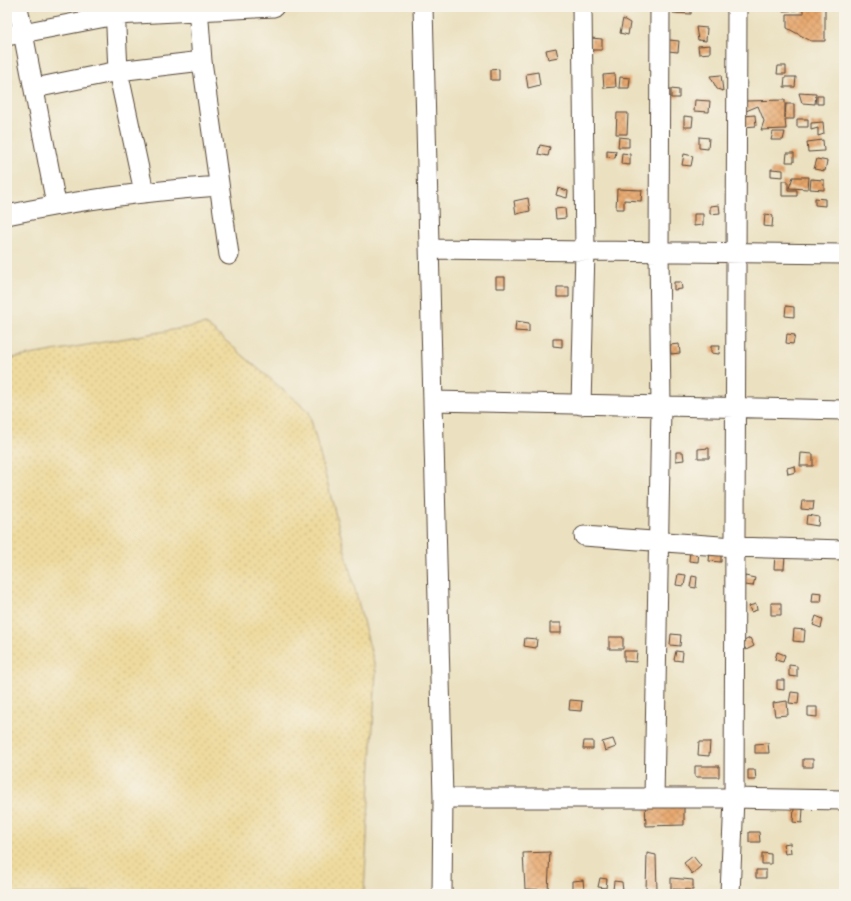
<svg xmlns="http://www.w3.org/2000/svg" width="851" height="901" viewBox="0 0 851 901" font-family="'EB Garamond',serif">
<style>
.sand{fill:url(#sand-dots);stroke:#94825e}
.building{fill:url(#building-cross-hatch)}
.lines{fill:none;stroke-linecap:round;stroke-linejoin:round}
.minor-casing{stroke:#554536;stroke-width:21}
.minor{stroke:#fff;stroke-width:19}
</style>
<defs>
<pattern id="sand-dots" width="8" height="8" patternUnits="userSpaceOnUse"><rect width="8" height="8" fill="#eeda9e"/><path d="M2 2h.1M6 6h.1" fill="none" stroke="#cdbb88" stroke-width="1.8" stroke-linecap="round"/></pattern>
<pattern id="building-cross-hatch" width="8" height="8" patternUnits="userSpaceOnUse"><rect width="8" height="8" fill="#e7a66a"/><path d="M0 0l8 8M0 8l8-8" fill="none" stroke="#bc8757"/></pattern>
</defs>
<rect width="100%" height="100%" fill="#f7f3e8"/>
<filter id="ink" filterUnits="userSpaceOnUse"><feTurbulence type="fractalNoise" baseFrequency=".025" numOctaves="2"/><feDisplacementMap in="SourceGraphic" scale="8" xChannelSelector="R" yChannelSelector="G"/><feConvolveMatrix kernelMatrix="1 2 1 2 8 2 1 2 1" color-interpolation-filters="sRGB"/></filter>
<filter id="wash" filterUnits="userSpaceOnUse"><feTurbulence type="fractalNoise" baseFrequency=".012" numOctaves="4" result="noise"/><feDisplacementMap in="SourceGraphic" scale="16" xChannelSelector="R" yChannelSelector="G"/><feGaussianBlur stdDeviation="0.9" result="paint"/><feColorMatrix in="noise" values="0 0 0 0 0 0 0 0 0 0 0 0 0 0 0 0 0 1.4 0 .05"/><feComposite in="paint" operator="in"/></filter>
<g filter="url(#wash)">
<rect width="100%" height="100%" fill="#ebe1c1"/>
<path class="sand" d="M 206,324 L 309,412 L 376,671 L 364,894 L 7,894 L 7,359 Z"/>
<g id="blocks">
<path class="building" d="M 673,7 L 691,7 L 691,14 L 673,13 Z
M 782,7 L 797,7 L 797,10 L 782,11 Z
M 803,7 L 825,7 L 825,41 L 811,41 L 787,28 L 787,14 L 803,14 Z
M 623,19 L 630,23 L 628,35 L 620,33 Z
M 696,27 L 707,28 L 706,41 L 698,40 Z
M 591,38 L 602,39 L 602,50 L 591,50 Z
M 669,40 L 679,41 L 678,52 L 668,51 Z
M 710,45 L 710,53 L 699,54 L 698,46 Z
M 556,48 L 558,57 L 548,59 L 546,50 Z
M 778,66 L 786,66 L 786,74 L 777,74 Z
M 499,69 L 499,80 L 491,80 L 491,70 Z
M 538,72 L 540,85 L 528,88 L 526,74 Z
M 615,74 L 616,87 L 604,88 L 603,75 Z
M 721,75 L 723,91 L 717,89 L 710,76 Z
M 620,77 L 630,78 L 629,88 L 619,88 Z
M 785,77 L 796,77 L 795,87 L 784,87 Z
M 671,89 L 679,90 L 679,98 L 671,98 Z
M 799,93 L 816,94 L 815,104 L 802,103 Z
M 817,96 L 823,96 L 823,104 L 817,104 Z
M 695,100 L 710,101 L 709,112 L 694,111 Z
M 785,100 L 785,118 L 786,104 L 794,104 L 794,119 L 785,119 L 786,129 L 761,130 L 764,121 L 758,106 L 746,111 L 746,101 Z
M 617,113 L 628,113 L 627,134 L 616,134 Z
M 755,115 L 756,126 L 744,127 L 743,116 Z
M 684,116 L 693,117 L 692,127 L 684,127 Z
M 797,119 L 808,119 L 808,127 L 797,127 Z
M 823,122 L 824,134 L 818,136 L 818,128 L 811,130 L 811,123 Z
M 773,132 L 785,132 L 783,140 L 771,140 Z
M 619,137 L 629,138 L 629,147 L 618,147 Z
M 699,137 L 709,138 L 708,149 L 699,148 Z
M 823,140 L 824,151 L 808,152 L 807,142 Z
M 540,145 L 550,147 L 548,156 L 538,154 Z
M 607,150 L 616,151 L 615,158 L 607,157 Z
M 622,153 L 630,154 L 630,165 L 621,164 Z
M 787,153 L 794,153 L 794,162 L 786,162 Z
M 684,154 L 693,156 L 691,166 L 682,165 Z
M 817,159 L 827,161 L 825,171 L 814,169 Z
M 771,169 L 783,170 L 783,177 L 771,176 Z
M 793,177 L 809,177 L 808,189 L 789,188 Z
M 811,179 L 824,180 L 824,190 L 810,189 Z
M 782,181 L 788,181 L 788,190 L 797,190 L 797,196 L 782,196 Z
M 558,188 L 568,191 L 567,198 L 556,195 Z
M 617,189 L 642,190 L 641,201 L 624,200 L 624,209 L 616,209 Z
M 528,198 L 530,211 L 516,214 L 514,201 Z
M 815,198 L 825,199 L 825,206 L 815,205 Z
M 719,205 L 720,213 L 710,214 L 710,206 Z
M 565,208 L 566,218 L 556,219 L 555,209 Z
M 694,214 L 703,214 L 703,225 L 694,226 Z
M 765,214 L 773,215 L 772,227 L 764,226 Z
M 496,277 L 505,277 L 505,288 L 496,288 Z
M 674,282 L 681,282 L 682,289 L 674,290 Z
M 557,287 L 569,287 L 569,297 L 557,297 Z
M 786,306 L 794,307 L 794,317 L 785,316 Z
M 516,321 L 529,323 L 529,332 L 515,331 Z
M 787,334 L 795,335 L 793,344 L 786,343 Z
M 553,339 L 562,339 L 562,347 L 553,346 Z
M 679,344 L 680,353 L 671,354 L 670,345 Z
M 711,346 L 720,346 L 719,354 L 711,353 Z
M 709,448 L 709,458 L 698,458 L 698,449 Z
M 676,452 L 683,452 L 684,460 L 676,461 Z
M 801,453 L 813,454 L 813,466 L 800,466 Z
M 795,466 L 796,472 L 788,474 L 787,468 Z
M 802,501 L 814,501 L 813,510 L 801,509 Z
M 807,515 L 819,517 L 818,526 L 806,524 Z
M 690,551 L 699,551 L 698,562 L 689,561 Z
M 710,551 L 721,552 L 721,562 L 709,561 Z
M 775,555 L 785,556 L 784,569 L 774,569 Z
M 678,574 L 686,575 L 684,586 L 676,585 Z
M 692,576 L 697,577 L 696,588 L 690,587 Z
M 745,576 L 755,578 L 753,586 L 744,585 Z
M 813,592 L 822,593 L 821,602 L 812,602 Z
M 771,603 L 781,603 L 781,615 L 771,615 Z
M 756,604 L 757,610 L 751,612 L 749,606 Z
M 816,616 L 823,619 L 821,628 L 813,625 Z
M 550,623 L 561,623 L 561,633 L 550,633 Z
M 794,629 L 805,630 L 804,642 L 793,641 Z
M 671,634 L 681,635 L 680,646 L 670,645 Z
M 609,637 L 623,637 L 623,649 L 609,649 Z
M 525,638 L 537,639 L 536,648 L 524,646 Z
M 750,638 L 754,646 L 746,650 L 742,642 Z
M 624,651 L 637,651 L 636,662 L 624,661 Z
M 676,651 L 683,652 L 682,661 L 674,660 Z
M 777,652 L 785,655 L 783,662 L 775,660 Z
M 789,665 L 797,666 L 797,677 L 789,676 Z
M 777,680 L 784,680 L 784,690 L 777,689 Z
M 791,692 L 799,693 L 798,704 L 789,703 Z
M 570,700 L 582,701 L 581,711 L 569,710 Z
M 787,701 L 788,715 L 775,716 L 773,703 Z
M 808,707 L 817,707 L 817,717 L 808,716 Z
M 613,739 L 616,747 L 605,751 L 602,742 Z
M 584,741 L 593,741 L 593,749 L 583,749 Z
M 699,742 L 710,742 L 709,756 L 698,755 Z
M 768,743 L 769,753 L 755,753 L 755,744 Z
M 803,759 L 813,759 L 813,767 L 803,767 Z
M 695,766 L 719,766 L 719,777 L 695,777 Z
M 748,770 L 755,770 L 756,780 L 748,780 Z
M 645,802 L 684,802 L 684,825 L 646,826 Z
M 794,808 L 803,809 L 802,823 L 793,822 Z
M 749,832 L 759,832 L 760,842 L 749,842 Z
M 790,843 L 791,853 L 785,854 L 783,844 Z
M 550,852 L 548,890 L 525,889 L 523,853 Z
M 647,853 L 656,855 L 657,891 L 646,890 Z
M 762,853 L 771,854 L 771,864 L 762,864 Z
M 693,856 L 701,866 L 692,874 L 684,863 Z
M 756,870 L 766,870 L 766,878 L 756,878 Z
M 600,878 L 607,879 L 606,888 L 598,887 Z
M 671,878 L 693,880 L 693,890 L 671,889 Z
M 583,880 L 584,890 L 572,892 L 572,881 Z
M 614,881 L 622,882 L 623,891 L 613,890 Z"/>
</g>
</g>
<g filter="url(#ink)">
<use href="#blocks" fill-opacity="0" stroke="#554536" stroke-width="1"/>
<g class="lines">
<g class="minor-casing">
<path id="minor" d="M 18,7 L 56,204
M 115,7 L 118,71 L 144,192
M 198,7 L 202,61 L 229,255
M 423,7 L 443,798 L 442,894
M 7,36 L 116,15 L 274,7
M 35,88 L 118,71 L 202,61
M 7,215 C 77,200 148,191 219,186
M 429,249 L 844,254
M 433,401 L 844,410
M 581,405 L 585,251 L 582,7
M 584,536 L 734,547 L 844,550
M 443,798 L 734,798 L 844,800
M 654,798 L 661,406 L 659,252 L 660,7
M 730,894 L 734,798 L 737,7"/>
</g>
<use href="#minor" class="minor"/>
</g>
</g>
<rect width="851" height="901" fill="none" stroke="#f7f3e8" stroke-width="24"/>
</svg>
